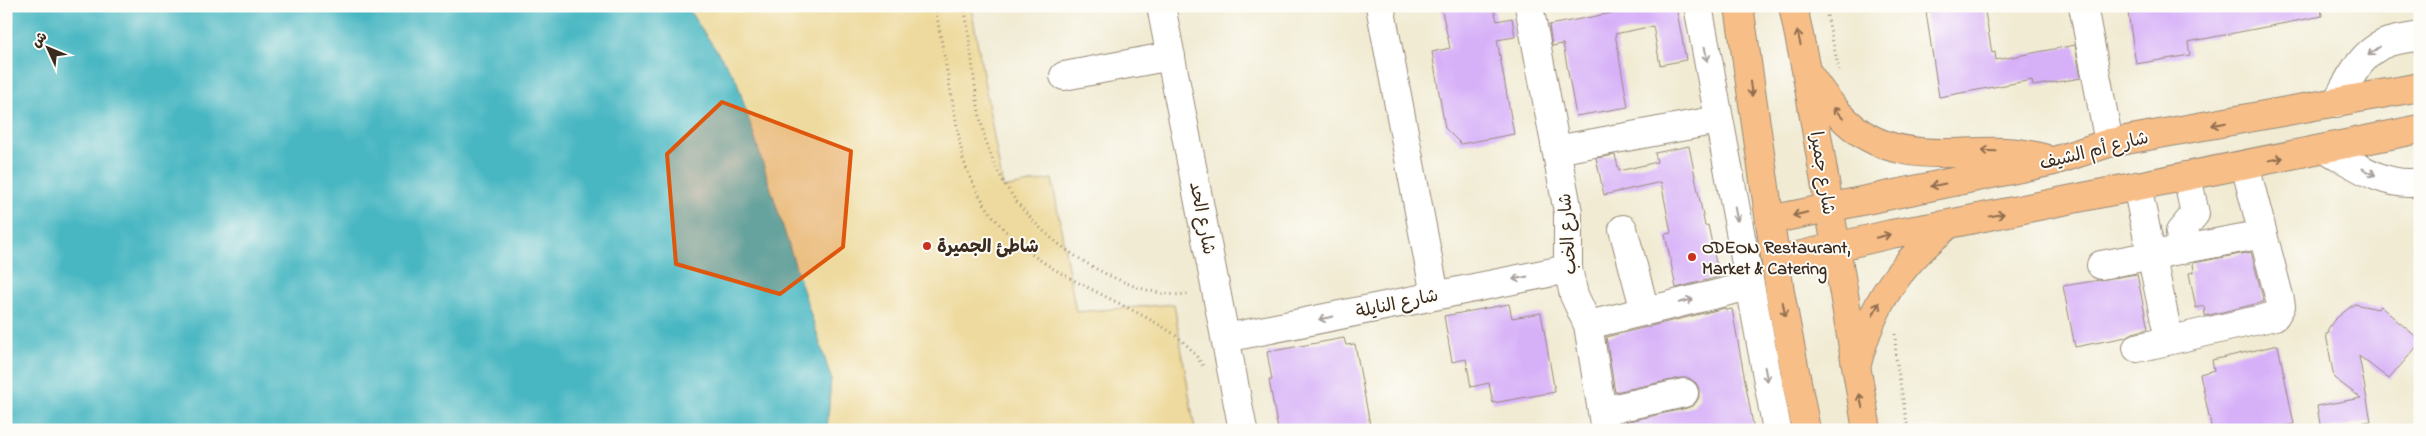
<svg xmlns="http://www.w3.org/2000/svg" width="2426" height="436" viewBox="0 0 2426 436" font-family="'Indie Flower','Playpen Sans Arabic',sans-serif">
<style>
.sand{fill:#eeda9e;stroke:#94825e}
.water{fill:#48b7c2;stroke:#427070}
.building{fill:#d7b1f8}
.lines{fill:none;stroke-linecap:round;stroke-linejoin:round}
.minor-casing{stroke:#968a78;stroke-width:30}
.major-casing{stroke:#968a78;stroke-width:30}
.path{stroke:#968a78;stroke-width:3;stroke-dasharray:1 4;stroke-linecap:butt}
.minor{stroke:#fff;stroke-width:28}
.major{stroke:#f7be88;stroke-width:28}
.oneway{stroke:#906d4e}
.oneway2{stroke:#a79f9a}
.marked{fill:#df570d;fill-opacity:0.2;stroke:#df570d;stroke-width:4;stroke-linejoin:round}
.poi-dot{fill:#c8321e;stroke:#fdfcf7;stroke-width:2}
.labels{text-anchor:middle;stroke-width:4;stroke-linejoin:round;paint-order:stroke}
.street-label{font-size:18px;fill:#3b2a1e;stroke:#fdfcf7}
.poi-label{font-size:18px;font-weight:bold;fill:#3b2a1e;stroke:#fdfcf7;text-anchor:start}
</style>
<rect width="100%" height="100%" fill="#fdfcf7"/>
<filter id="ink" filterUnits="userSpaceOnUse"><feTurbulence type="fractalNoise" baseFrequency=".02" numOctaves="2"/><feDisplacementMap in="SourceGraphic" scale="10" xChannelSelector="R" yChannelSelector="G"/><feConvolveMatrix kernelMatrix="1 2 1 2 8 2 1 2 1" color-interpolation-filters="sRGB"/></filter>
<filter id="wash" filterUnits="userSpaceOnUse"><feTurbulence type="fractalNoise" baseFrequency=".0096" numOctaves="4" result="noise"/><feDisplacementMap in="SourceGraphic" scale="20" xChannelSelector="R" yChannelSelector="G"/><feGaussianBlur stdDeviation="1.12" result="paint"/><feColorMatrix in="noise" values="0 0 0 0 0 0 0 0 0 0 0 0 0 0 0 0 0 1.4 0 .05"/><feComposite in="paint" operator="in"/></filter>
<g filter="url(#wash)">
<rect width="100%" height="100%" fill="#f1ebd3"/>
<path class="sand" d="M 686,6 L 971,6 L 1003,188 L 1052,179 L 1076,312 L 1174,304 L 1195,430 L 827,430 L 831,378 Z"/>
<path class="water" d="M 6,6 L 686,6 L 736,79 L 831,378 L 827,430 L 6,430 Z"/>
<g id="blocks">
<path class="building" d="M 1441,6 L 1493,6 L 1497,21 L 1512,18 L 1515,37 L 1497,40 L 1514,134 L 1461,144 L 1445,128 L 1432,52 L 1450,48 Z
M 1649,6 L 1676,6 L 1686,60 L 1660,65 L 1653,26 L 1615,34 L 1628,107 L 1576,116 L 1563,44 L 1552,46 L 1549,25 Z
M 1960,6 L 1984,6 L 1992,53 L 1995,52 L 1996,60 L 2075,45 L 2081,78 L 2033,86 L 2032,80 L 1939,97 L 1926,12 Z
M 2127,6 L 2321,6 L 2322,16 L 2188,42 L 2190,55 L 2136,64 Z
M 1689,146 L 1705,226 L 1708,225 L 1719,277 L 1676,288 L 1665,234 L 1671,233 L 1661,182 L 1604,195 L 1596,158 L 1615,155 L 1619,171 L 1657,162 L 1655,153 Z
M 2251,252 L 2264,302 L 2205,316 L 2204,306 L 2196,308 L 2189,273 L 2194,272 L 2193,263 Z
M 2137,274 L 2148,329 L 2133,333 L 2126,337 L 2075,347 L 2063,286 Z
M 1509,304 L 1512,318 L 1541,313 L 1555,392 L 1493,403 L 1489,383 L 1471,387 L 1466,359 L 1452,362 L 1444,316 Z
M 2354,304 L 2378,309 L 2380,306 L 2420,340 L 2420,343 L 2389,379 L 2359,356 L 2371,421 L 2321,430 L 2317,406 L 2361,398 L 2334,378 L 2326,334 L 2329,333 L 2328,329 L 2334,320 Z
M 1725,308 L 1726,310 L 1732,309 L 1754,430 L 1627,430 L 1625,422 L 1687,408 L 1694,405 L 1699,398 L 1699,389 L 1696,383 L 1689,378 L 1681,378 L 1615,392 L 1606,337 Z
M 1344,338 L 1346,345 L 1355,344 L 1371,430 L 1278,430 L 1269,380 L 1272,380 L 1267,352 Z
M 2278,345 L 2294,424 L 2264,430 L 2212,430 L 2200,374 L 2214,370 L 2212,360 Z"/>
</g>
</g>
<g filter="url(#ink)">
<use href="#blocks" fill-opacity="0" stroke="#968a78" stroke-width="1"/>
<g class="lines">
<g class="minor-casing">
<path id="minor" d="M 1161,6 L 1243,430
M 1380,6 L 1435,295
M 1529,6 L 1568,212 L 1568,269 L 1574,295 L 1588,325 L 1605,430
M 1698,6 L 1777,430
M 2083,6 L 2109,143
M 1064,76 L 1171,56
M 2336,103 C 2348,81 2362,50 2389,42 C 2399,39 2410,38 2420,36
M 2326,149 C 2355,165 2385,188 2420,182
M 1556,150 L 1718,120
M 2137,186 L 2169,340
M 1623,229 L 1645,311
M 2182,250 L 2180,232 L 2195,214 L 2187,176
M 2101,265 L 2263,234
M 1588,325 L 1750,286
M 1226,338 L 1568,269
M 2137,348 L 2275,316 L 2281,306 L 2280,300 L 2245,165
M 1602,411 L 1684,393"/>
</g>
<g class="major-casing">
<path id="major" d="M 1739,6 L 1780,292 L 1806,430
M 1793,6 L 1806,70 L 1867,430
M 1810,76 C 1849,135 1879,155 1952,153 C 1983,152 2012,149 2043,158
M 1770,220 L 2054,161 L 2109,143 L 2420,87
M 1776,261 L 1891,234 L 1949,224 L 2420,129
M 1857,364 C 1872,303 1900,264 1948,225"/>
</g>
<path class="path" d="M 935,6 L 963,159 C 996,249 1051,268 1130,309 C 1159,324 1188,338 1204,368
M 964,6 C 972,46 973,87 982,126 C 996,190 1038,235 1093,267 C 1122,283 1157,298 1190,294
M 1825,6 L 1839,70
M 1895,334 L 1896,358 L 1908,430"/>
<use href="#minor" class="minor"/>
<use href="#major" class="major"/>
</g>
<defs><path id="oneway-shaft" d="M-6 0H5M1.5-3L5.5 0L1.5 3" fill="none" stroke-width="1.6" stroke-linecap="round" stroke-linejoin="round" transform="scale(1.25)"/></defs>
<g class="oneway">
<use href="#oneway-shaft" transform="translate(1799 38) rotate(-102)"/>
<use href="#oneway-shaft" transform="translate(1751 89) rotate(82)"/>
<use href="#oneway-shaft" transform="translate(1838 113) rotate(-132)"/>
<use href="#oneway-shaft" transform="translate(2219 124) rotate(170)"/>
<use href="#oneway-shaft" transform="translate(1989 151) rotate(-178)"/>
<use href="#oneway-shaft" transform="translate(2276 159) rotate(-11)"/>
<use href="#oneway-shaft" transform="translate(1938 185) rotate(168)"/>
<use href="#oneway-shaft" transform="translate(1800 214) rotate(167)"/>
<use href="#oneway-shaft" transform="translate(1997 215) rotate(-11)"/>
<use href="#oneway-shaft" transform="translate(1883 236) rotate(-13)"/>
<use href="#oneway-shaft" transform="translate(1784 309) rotate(79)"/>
<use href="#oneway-shaft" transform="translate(1876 309) rotate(-65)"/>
<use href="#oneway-shaft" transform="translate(1861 401) rotate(-101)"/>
</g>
<g class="oneway2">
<use href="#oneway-shaft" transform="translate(2374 51) rotate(143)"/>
<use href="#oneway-shaft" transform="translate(1706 54) rotate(79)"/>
<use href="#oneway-shaft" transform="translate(2369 172) rotate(28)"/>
<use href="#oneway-shaft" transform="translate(1736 214) rotate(79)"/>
<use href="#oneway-shaft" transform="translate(1520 278) rotate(169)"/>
<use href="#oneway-shaft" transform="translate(1686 301) rotate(-13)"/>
<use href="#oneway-shaft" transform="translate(1326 318) rotate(168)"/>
<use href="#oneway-shaft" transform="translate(1766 374) rotate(79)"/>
</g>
</g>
<path class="marked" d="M 722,102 L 851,151 L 843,247 L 780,294 L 676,264 L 667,154 Z"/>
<g class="poi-dot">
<circle cx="927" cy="246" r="5"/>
<circle cx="1692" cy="257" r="5"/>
</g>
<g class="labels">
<g class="street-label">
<text transform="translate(2094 150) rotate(-14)" y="6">شارع أم الشيف</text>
<text transform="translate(1823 173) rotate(81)" y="6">شارع جميرا</text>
<text transform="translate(1203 218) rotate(79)" y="6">شارع الحد</text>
<text transform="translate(1567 234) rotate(-94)" y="6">شارع الخب</text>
<text transform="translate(1397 303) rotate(-12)" y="6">شارع النايلة</text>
</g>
<g class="poi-label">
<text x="937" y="252">شاطئ الجميرة</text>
<text x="1702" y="253">ODEON Restaurant,<tspan x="1702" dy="21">Market &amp; Catering</tspan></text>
</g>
</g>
<rect width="2426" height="436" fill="none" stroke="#fdfcf7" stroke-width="25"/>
<g transform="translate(48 48) rotate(314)" stroke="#fdfcf7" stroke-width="4" paint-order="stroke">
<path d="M0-4L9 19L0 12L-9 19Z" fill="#3b2a1e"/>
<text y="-8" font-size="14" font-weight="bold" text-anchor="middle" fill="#3b2a1e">ش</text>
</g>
</svg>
